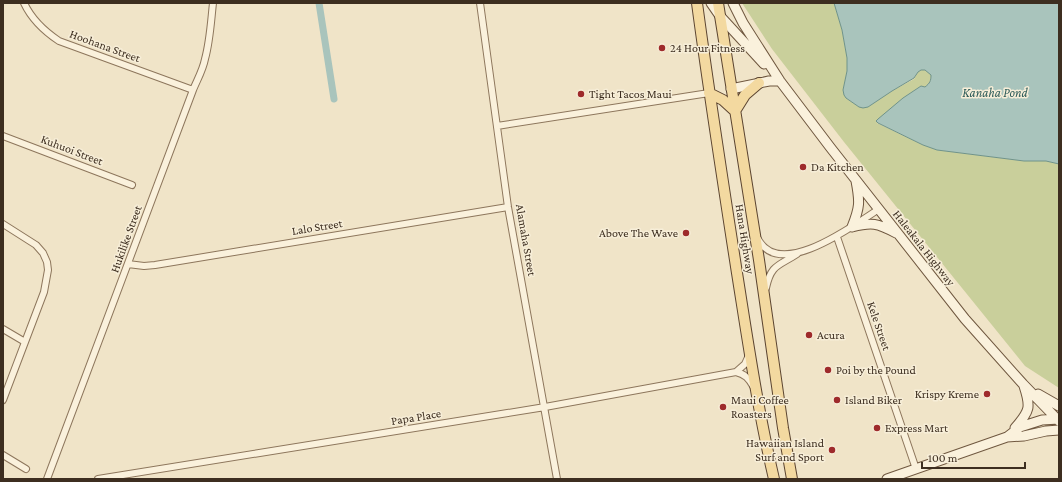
<svg xmlns="http://www.w3.org/2000/svg" width="1062" height="482" viewBox="0 0 1062 482" font-family="'Crimson Pro',serif">
<style>
.green{fill:#c9cf9b}
.water{fill:#a9c4bc;stroke:#6f938a}
.lines{fill:none;stroke-linecap:round;stroke-linejoin:round}
.canal{stroke:#a9c4bc;stroke-width:7}
.street-casing{stroke:#8d765c;stroke-width:8}
.secondary-casing{stroke:#6f573f;stroke-width:11}
.primary-casing{stroke:#5b4430;stroke-width:12}
.street{stroke:#faf1dc;stroke-width:6}
.secondary{stroke:#faf1dc;stroke-width:9}
.primary{stroke:#f3d9a0;stroke-width:10}
.poi-dot{fill:#9e2a2b;stroke:#f7eed8;stroke-width:1.5}
.labels{text-anchor:middle;stroke-width:3;stroke-linejoin:round;paint-order:stroke}
.street-label{font-size:12px;fill:#3d2e20;stroke:#f7eed8}
.poi-label{font-size:12px;fill:#3d2e20;stroke:#f7eed8;text-anchor:start}
.water-label{font-size:13px;font-style:italic;fill:#2f5d5a;stroke:#f7eed8}
</style>
<rect width="100%" height="100%" fill="#f0e4c8"/>
<path class="green" d="M 742,3 L 834,3 L 842,30 L 847,58 L 847,71 L 843,90 L 846,98 L 859,107 L 868,107 L 892,91 L 914,79 L 918,72 L 921,69 C 926,70 928,71 931,75 C 931,81 930,83 925,87 L 921,86 L 903,98 L 877,123 L 923,145 L 937,150 L 1024,161 L 1046,161 L 1059,164 L 1059,388 L 1025,366 L 844,142 L 772,49 Z"/>
<path class="water" d="M 834,3 L 1059,3 L 1059,164 L 1046,161 L 1024,161 L 937,150 L 923,145 L 878,123 L 876,121 L 878,119 L 903,98 L 921,86 L 925,87 C 930,83 931,81 931,75 L 925,70 L 921,70 L 918,72 L 914,78 L 892,91 L 868,107 L 863,108 L 859,107 L 846,98 L 844,95 L 843,90 L 847,71 L 847,58 L 842,30 Z"/>
<g class="lines">
<path class="canal" d="M 319,3 L 334,99"/>
<g class="street-casing">
<path id="street" d="M 24,3 C 32,20 44,31 59,41 L 193,90
M 480,3 L 508,207 L 557,479
M 497,126 L 709,93
M 3,136 L 132,185
M 3,224 L 36,245 L 43,253 L 47,262 L 48,270 L 44,292 L 3,400
M 837,237 L 916,469
M 758,239 C 780,281 854,225 879,209
M 128,264 L 144,266 L 155,265 L 508,207
M 766,288 C 771,264 779,266 797,254
M 3,329 L 25,342
M 736,372 L 745,364 L 749,355
M 3,455 L 26,469
M 47,479 L 193,90 C 197,80 203,70 205,59 C 210,41 211,21 213,3
M 98,479 L 545,407 L 736,372 C 745,374 749,379 753,386"/>
</g>
<g class="secondary-casing">
<path id="secondary" d="M 711,3 L 720,16 L 764,64
M 733,3 L 743,23 L 780,81 L 830,147 L 965,319 L 1023,384 L 1059,421
M 731,89 L 769,81 L 780,81
M 852,227 C 872,222 877,223 896,233
M 852,227 C 860,207 860,202 856,181
M 1038,394 L 1059,406
M 1015,428 C 1030,411 1031,407 1024,386
M 1007,437 L 1024,436 L 1046,431 L 1059,430
M 887,479 L 1007,437 L 1020,427 L 1042,420 L 1059,419"/>
</g>
<g class="primary-casing">
<path id="primary" d="M 697,3 C 709,93 723,183 737,273 C 748,342 758,411 774,479
M 718,3 L 759,260 L 783,428 L 792,479
M 709,93 L 723,100 L 735,111
M 735,111 L 745,95 L 759,83"/>
</g>
<use href="#street" class="street"/>
<use href="#secondary" class="secondary"/>
<use href="#primary" class="primary"/>
</g>
<g class="poi-dot">
<circle cx="662" cy="48" r="4"/>
<circle cx="581" cy="94" r="4"/>
<circle cx="803" cy="167" r="4"/>
<circle cx="686" cy="233" r="4"/>
<circle cx="809" cy="335" r="4"/>
<circle cx="828" cy="370" r="4"/>
<circle cx="987" cy="394" r="4"/>
<circle cx="837" cy="400" r="4"/>
<circle cx="723" cy="407" r="4"/>
<circle cx="877" cy="428" r="4"/>
<circle cx="832" cy="450" r="4"/>
</g>
<g class="labels">
<g class="street-label">
<text transform="translate(105 46) rotate(20)" y="4">Hoohana Street</text>
<text transform="translate(72 150) rotate(21)" y="4">Kuhuoi Street</text>
<text transform="translate(317 227) rotate(-9)" y="4">Lalo Street</text>
<text transform="translate(126 239) rotate(-70)" y="4">Hukilike Street</text>
<text transform="translate(745 239) rotate(81)" y="4">Hana Highway</text>
<text transform="translate(526 240) rotate(80)" y="4">Alamaha Street</text>
<text transform="translate(924 248) rotate(52)" y="4">Haleakala Highway</text>
<text transform="translate(879 326) rotate(71)" y="4">Kele Street</text>
<text transform="translate(416 417) rotate(-9)" y="4">Papa Place</text>
</g>
<g class="poi-label">
<text x="670" y="52">24 Hour Fitness</text>
<text x="589" y="98">Tight Tacos Maui</text>
<text x="811" y="171">Da Kitchen</text>
<text x="678" y="237" text-anchor="end">Above The Wave</text>
<text x="817" y="339">Acura</text>
<text x="836" y="374">Poi by the Pound</text>
<text x="979" y="398" text-anchor="end">Krispy Kreme</text>
<text x="731" y="404">Maui Coffee<tspan x="731" dy="14">Roasters</tspan></text>
<text x="845" y="404">Island Biker</text>
<text x="885" y="432">Express Mart</text>
<text x="824" y="447" text-anchor="end">Hawaiian Island<tspan x="824" dy="14">Surf and Sport</tspan></text>
</g>
<g class="water-label">
<text x="995" y="97">Kanaha Pond</text>
</g>
</g>
<rect width="1062" height="482" fill="none" stroke="#3d2e20" stroke-width="8"/>
<path d="M922 462v6h103v-6" fill="none" stroke="#3d2e20" stroke-width="2"/>
<text x="928" y="462" font-size="12" fill="#3d2e20" stroke="#f7eed8" stroke-width="3" paint-order="stroke">100 m</text>
</svg>
